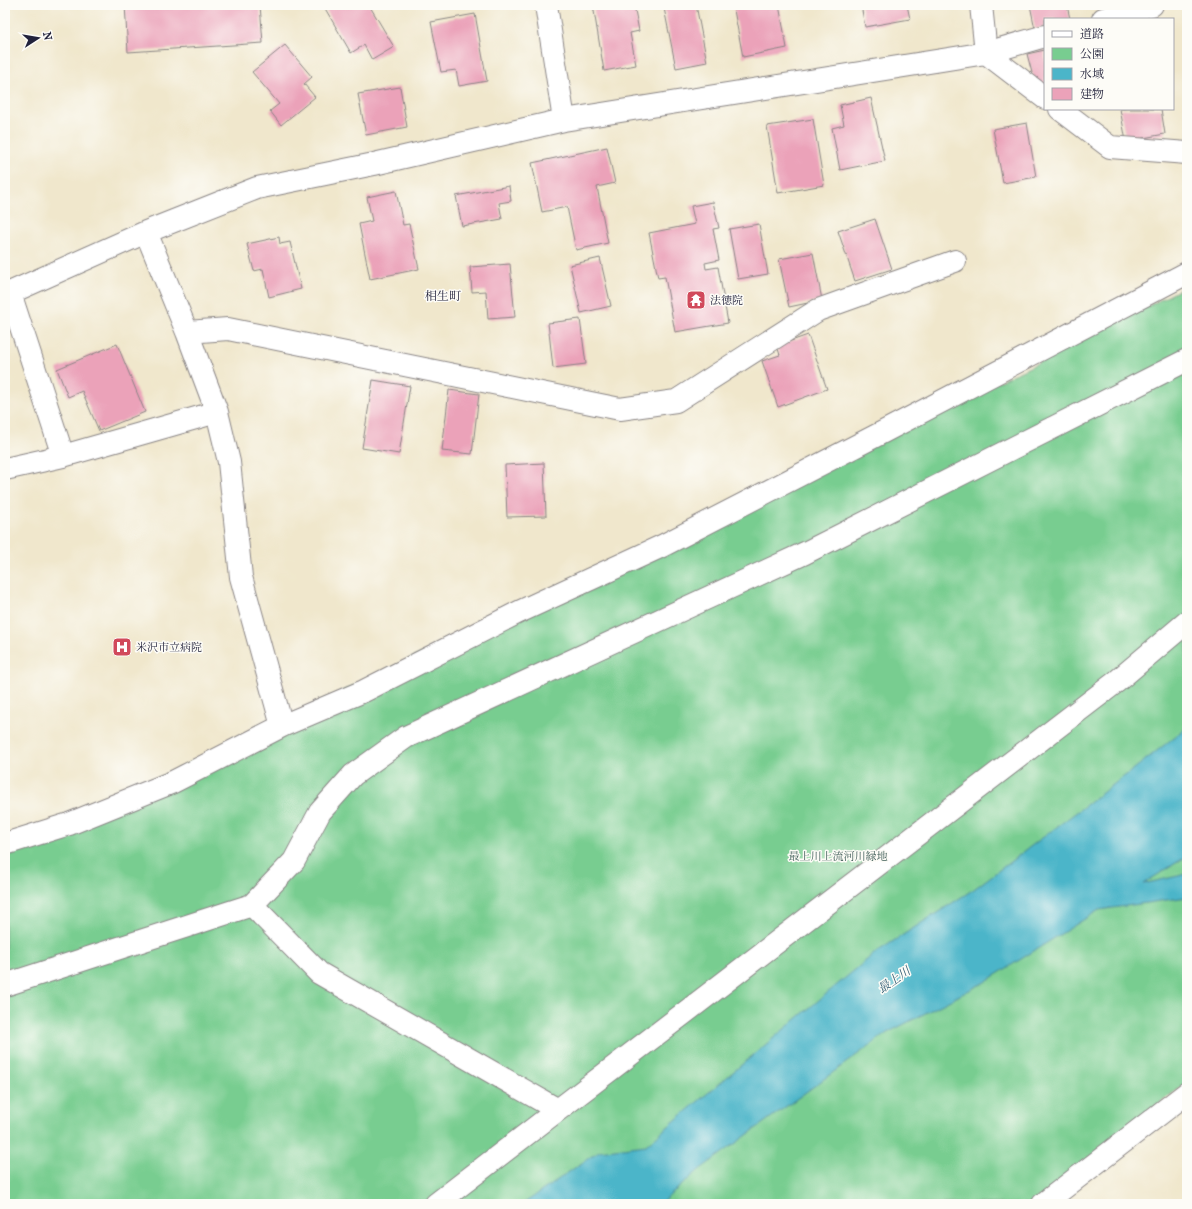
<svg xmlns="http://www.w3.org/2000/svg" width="1192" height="1209" viewBox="0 0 1192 1209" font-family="'IM FELL French Canon','Noto Serif JP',serif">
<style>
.green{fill:#78cd90;stroke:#4d7866}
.water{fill:#4bb5c9;stroke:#366c82}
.building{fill:#eba2b9}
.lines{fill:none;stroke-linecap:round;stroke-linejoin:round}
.minor-casing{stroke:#898484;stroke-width:24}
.minor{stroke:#fff;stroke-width:22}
.labels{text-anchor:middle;stroke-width:3;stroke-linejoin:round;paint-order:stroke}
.poi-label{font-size:11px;fill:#22223b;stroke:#fdfcf7;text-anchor:start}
.park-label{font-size:11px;fill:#405e59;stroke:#fdfcf7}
.neighbourhood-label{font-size:12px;fill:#22223b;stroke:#fdfcf7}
.water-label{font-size:12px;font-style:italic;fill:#325d74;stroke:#fdfcf7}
</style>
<rect width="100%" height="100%" fill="#fdfcf7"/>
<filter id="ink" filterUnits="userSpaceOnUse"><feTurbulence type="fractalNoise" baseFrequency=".025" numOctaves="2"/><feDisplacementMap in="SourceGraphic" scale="8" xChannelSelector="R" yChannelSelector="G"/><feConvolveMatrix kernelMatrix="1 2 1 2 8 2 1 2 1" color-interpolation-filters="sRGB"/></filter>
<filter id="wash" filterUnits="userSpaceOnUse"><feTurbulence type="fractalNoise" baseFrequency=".012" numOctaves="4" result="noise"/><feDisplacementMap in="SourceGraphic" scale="16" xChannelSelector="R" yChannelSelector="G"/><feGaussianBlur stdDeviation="0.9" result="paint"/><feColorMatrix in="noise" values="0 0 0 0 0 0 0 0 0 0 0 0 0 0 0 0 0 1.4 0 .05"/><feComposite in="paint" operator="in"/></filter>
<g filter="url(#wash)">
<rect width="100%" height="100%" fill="#f0e7cc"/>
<path class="green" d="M 1187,286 L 1187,1082 L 1031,1204 L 5,1204 L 5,850 L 1038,363 Z"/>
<path class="water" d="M 1187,727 L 1187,856 L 1143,884 L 1187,874 L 1187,897 L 1099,910 L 983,983 L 887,1033 L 699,1170 L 660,1204 L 523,1204 L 599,1151 L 646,1145 L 875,953 L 974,889 L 1134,769 Z"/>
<g id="blocks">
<path class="building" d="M 125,5 L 260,5 L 263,43 L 128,52 Z
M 323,5 L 369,5 L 394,47 L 372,60 L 364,45 L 351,53 Z
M 593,5 L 634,5 L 639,31 L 630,33 L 636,65 L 604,71 Z
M 677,5 L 696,5 L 707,62 L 676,68 L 664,8 Z
M 733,5 L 779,5 L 787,48 L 743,57 Z
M 861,5 L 907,5 L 910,19 L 865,27 Z
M 1030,5 L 1067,5 L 1070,19 L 1045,19 L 1045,27 L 1035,29 Z
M 475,14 L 487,81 L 459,86 L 456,70 L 441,72 L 431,22 Z
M 285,45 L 312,77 L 304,84 L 315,97 L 281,125 L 270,111 L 279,104 L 252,72 Z
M 1045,50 L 1045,91 L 1035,84 L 1027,54 Z
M 400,87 L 407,127 L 366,135 L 358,94 Z
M 871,98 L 885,161 L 840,170 L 832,128 L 844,125 L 840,105 Z
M 1120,109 L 1161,109 L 1165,134 L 1126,141 Z
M 813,119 L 824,185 L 778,193 L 767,126 Z
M 1027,123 L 1036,177 L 1003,183 L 993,129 Z
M 607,147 L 615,183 L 597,187 L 608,243 L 576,250 L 567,207 L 542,212 L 532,163 Z
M 509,186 L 511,201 L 499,203 L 502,219 L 462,226 L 456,196 Z
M 396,191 L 403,225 L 409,224 L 419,269 L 370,279 L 359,224 L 372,221 L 367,197 Z
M 713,202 L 719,228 L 713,229 L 719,260 L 705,263 L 706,269 L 718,267 L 728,323 L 675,332 L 665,277 L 658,278 L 649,233 L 695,224 L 691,206 Z
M 875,219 L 892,269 L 855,281 L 838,231 Z
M 759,224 L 768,274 L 738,279 L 729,229 Z
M 279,237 L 280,244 L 290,242 L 301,289 L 269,297 L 263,269 L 254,271 L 247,244 Z
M 813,253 L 822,300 L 789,307 L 779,259 Z
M 600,258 L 611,306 L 581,313 L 570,265 Z
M 510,264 L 515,317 L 488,319 L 486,291 L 472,292 L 470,267 Z
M 580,319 L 586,364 L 553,368 L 548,323 Z
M 808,335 L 827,389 L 778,407 L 762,361 L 780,355 L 777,346 Z
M 117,344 L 145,412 L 99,431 L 82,391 L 68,397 L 57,369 Z
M 373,380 L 410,386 L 399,454 L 362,448 Z
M 449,390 L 479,394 L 472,454 L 442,451 Z
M 544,463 L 546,516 L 507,517 L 505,465 Z"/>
</g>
</g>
<g filter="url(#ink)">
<use href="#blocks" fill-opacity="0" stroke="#898484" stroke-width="1"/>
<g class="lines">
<g class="minor-casing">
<path id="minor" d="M 546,5 L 564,120
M 981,5 L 986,53 L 1045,98
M 1103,19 L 1152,5
M 1060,109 L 1110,147 L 1187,153
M 146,232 L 187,332 L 217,412 L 229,462 L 241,577 L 282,726
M 10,293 L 63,456 L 217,412
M 5,295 L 146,232 L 257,188 L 374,164 L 564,120 L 986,53 L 1045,36
M 187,332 L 228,329 L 620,409 L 676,401 L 818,310 L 955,261
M 5,469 L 63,456
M 5,844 L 69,824 L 173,782 L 282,726 L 364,691 L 519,612 L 662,546 L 885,431 L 1187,273
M 252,905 L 319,973 L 558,1110
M 5,985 L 252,905 L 294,861 L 320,812 L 353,775 L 406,737 L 805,553 L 1187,360
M 436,1204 L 558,1110 L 1116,682 L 1187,622
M 1043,1204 L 1187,1093"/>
</g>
<use href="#minor" class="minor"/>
</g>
</g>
<defs>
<g id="temple-square" transform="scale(1)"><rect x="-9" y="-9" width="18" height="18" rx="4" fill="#d1495b" stroke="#fdfcf7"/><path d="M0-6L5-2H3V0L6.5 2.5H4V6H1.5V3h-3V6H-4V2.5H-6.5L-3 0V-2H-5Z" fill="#fff"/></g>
<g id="hospital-square" transform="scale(1)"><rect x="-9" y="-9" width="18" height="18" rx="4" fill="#d1495b" stroke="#fdfcf7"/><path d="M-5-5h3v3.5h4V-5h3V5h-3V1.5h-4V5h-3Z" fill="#fff"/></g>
</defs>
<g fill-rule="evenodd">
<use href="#temple-square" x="696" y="300"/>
<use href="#hospital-square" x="122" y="647"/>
</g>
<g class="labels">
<g class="poi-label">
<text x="710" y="304">法徳院</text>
<text x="136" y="651">米沢市立病院</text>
</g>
<g class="park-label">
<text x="838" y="860">最上川上流河川緑地</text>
</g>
<g class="neighbourhood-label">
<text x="443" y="300">相生町</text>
</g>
<g class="water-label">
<text transform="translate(894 980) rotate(-35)" y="4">最上川</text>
</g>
</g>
<rect width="1192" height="1209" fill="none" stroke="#fdfcf7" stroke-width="20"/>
<rect x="1044" y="18" width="130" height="92" fill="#fdfcf7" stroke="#a5a5ac"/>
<rect x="1052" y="31" width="20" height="6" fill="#ffffff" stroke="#a5a5ac"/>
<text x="1080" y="38" font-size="12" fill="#22223b">道路</text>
<rect x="1052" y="48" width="20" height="12" fill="#78cd90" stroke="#a5a5ac"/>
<text x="1080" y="58" font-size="12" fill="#22223b">公園</text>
<rect x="1052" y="68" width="20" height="12" fill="#4bb5c9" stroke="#a5a5ac"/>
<text x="1080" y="78" font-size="12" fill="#22223b">水域</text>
<rect x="1052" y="88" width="20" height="12" fill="#eba2b9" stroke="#a5a5ac"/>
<text x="1080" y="98" font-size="12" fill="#22223b">建物</text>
<g transform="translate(38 38) rotate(78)" stroke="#fdfcf7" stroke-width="3" paint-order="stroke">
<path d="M0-3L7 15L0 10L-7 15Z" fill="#22223b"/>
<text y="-6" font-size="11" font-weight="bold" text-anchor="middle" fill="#22223b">N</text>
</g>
</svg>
